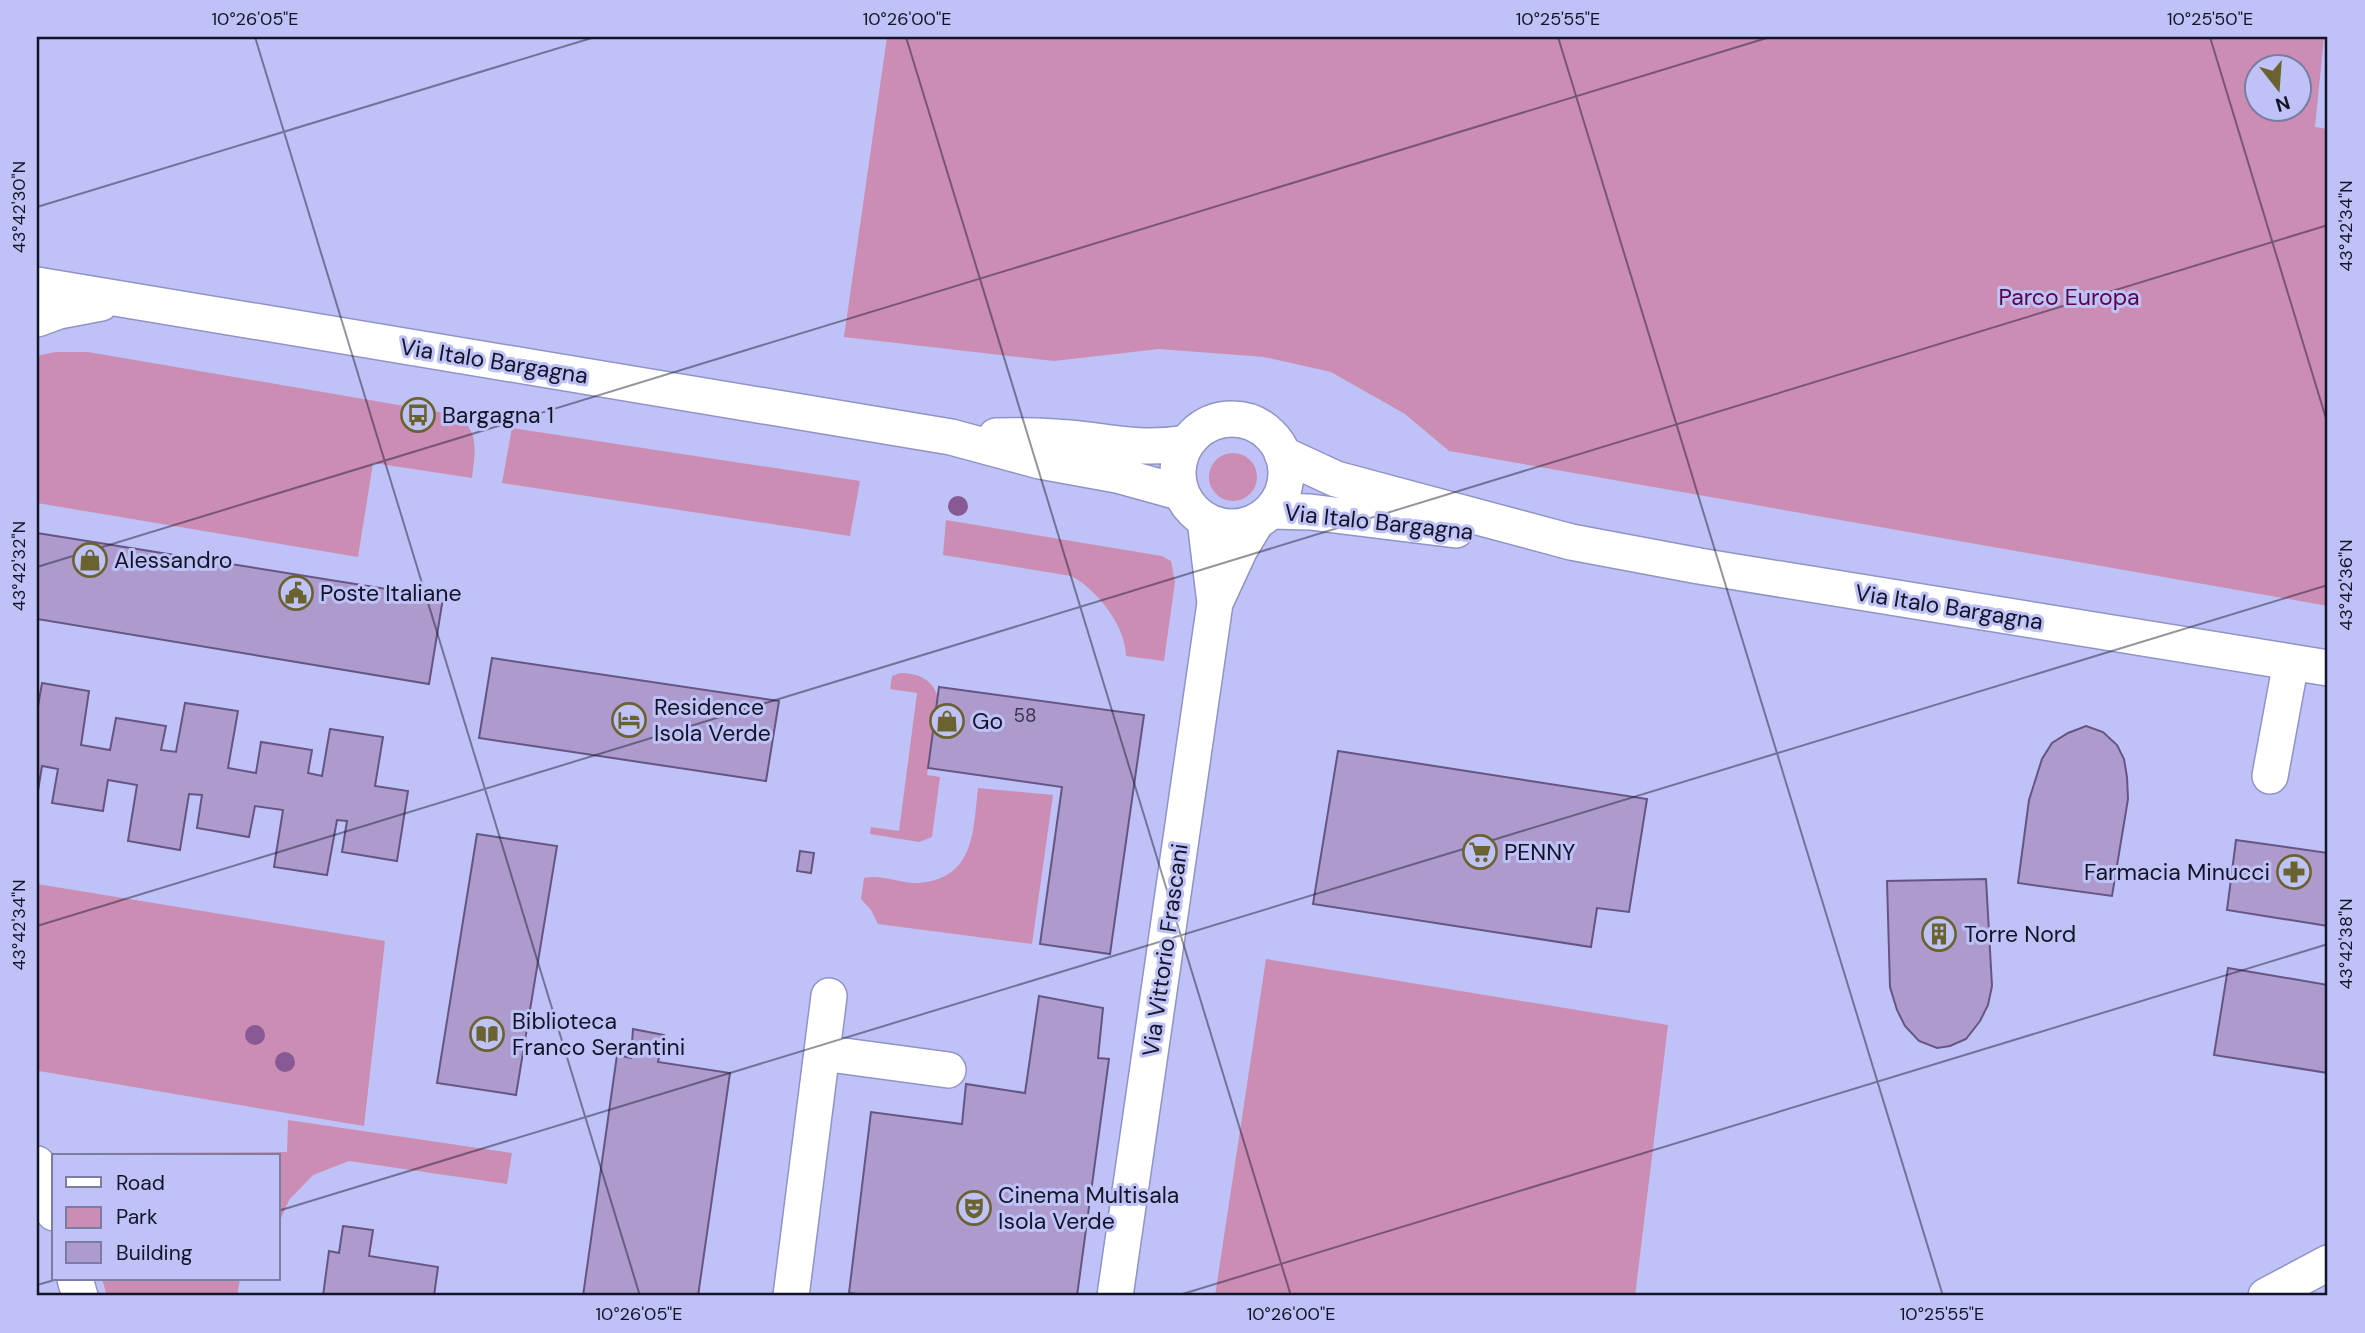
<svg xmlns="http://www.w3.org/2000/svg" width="2365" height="1333" viewBox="0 0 2365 1333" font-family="'DM Sans',sans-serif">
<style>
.green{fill:#cb8db3;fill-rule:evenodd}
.building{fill:#ae9bcd;stroke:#665582;stroke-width:2}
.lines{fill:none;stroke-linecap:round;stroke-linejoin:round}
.minor-casing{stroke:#9093c5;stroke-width:38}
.minor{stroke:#fff;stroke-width:35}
.tree{fill:#885995}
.ticks{fill:none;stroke:#131427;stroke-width:2;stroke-opacity:0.45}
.labels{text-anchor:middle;stroke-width:6;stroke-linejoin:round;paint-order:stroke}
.number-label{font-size:19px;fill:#3a3650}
.park-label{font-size:23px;fill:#5b0345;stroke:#bfc2f7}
.street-label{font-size:23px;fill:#131427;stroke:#bfc2f7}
.poi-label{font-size:23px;fill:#131427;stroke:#bfc2f7;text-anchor:start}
.neatline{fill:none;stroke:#131427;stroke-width:2.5}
.ticks-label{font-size:18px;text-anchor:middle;fill:#131427}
</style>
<rect width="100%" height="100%" fill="#bfc2f7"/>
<path class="green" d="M 887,37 L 2324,37 L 2315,127 L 2328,129 L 2328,606 L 1449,451 L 1405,414 L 1331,372 L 1264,357 L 1159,349 L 1054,361 L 844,337 ZM 2256,66 L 2298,66 L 2298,108 L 2256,108 Z
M 55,352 L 88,352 L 457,415 C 480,431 475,453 472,478 L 373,463 L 358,557 L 37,503 L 37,356 Z
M 512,428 L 860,481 L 850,536 L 502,483 Z
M1209 477a24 24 0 1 1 48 0a24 24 0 1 1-48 0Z
M 946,520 L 1162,556 L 1171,561 L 1175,582 L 1164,661 L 1126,656 C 1126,627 1097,589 1071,576 L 943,555 Z
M 900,673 C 918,673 933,679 938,698 L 927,775 L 940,777 L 932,837 L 919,842 L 870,834 L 871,827 L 899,831 L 917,693 L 890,689 L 892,676 Z
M 978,788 L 1053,795 L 1032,944 L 878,924 L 871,910 L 861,899 L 864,878 C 883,874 900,884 918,883 C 975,879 973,831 978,788 Z
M 37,884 L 385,941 L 364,1126 L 39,1071 L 37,1059 Z
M 1266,959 L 1668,1025 L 1635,1296 L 1215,1296 Z
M 288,1120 L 512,1153 L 507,1184 L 349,1161 L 313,1175 L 289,1200 L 278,1225 L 278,1156 L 68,1156 L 72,1153 L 287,1152 Z
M 102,1279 L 240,1279 L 237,1296 L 107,1296 Z"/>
<path class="building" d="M 37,533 L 443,598 L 429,684 L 37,619 Z
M 492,658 L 779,701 L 766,781 L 479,738 Z
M 42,683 L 89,691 L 81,745 L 110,750 L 116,718 L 166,726 L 161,750 L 176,752 L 185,703 L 238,711 L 228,768 L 256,773 L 261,742 L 312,750 L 308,773 L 322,776 L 330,729 L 383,737 L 375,786 L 408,791 L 397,861 L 342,852 L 347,821 L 337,820 L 327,875 L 274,867 L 283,810 L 255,806 L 249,837 L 197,828 L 202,795 L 189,794 L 180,850 L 128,841 L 137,785 L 108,780 L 103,811 L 52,803 L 58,769 L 42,766 L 37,797 L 37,712 Z
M 939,687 L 1144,715 L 1110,954 L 1040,944 L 1062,787 L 928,768 Z
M 2086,726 L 2103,732 L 2117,745 L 2124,759 L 2127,777 L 2128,799 L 2112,896 L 2018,883 L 2029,800 L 2042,759 L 2052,743 L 2068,733 Z
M 1338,751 L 1647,799 L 1629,912 L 1597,908 L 1591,947 L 1313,904 Z
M 477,834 L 557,846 L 516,1095 L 437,1083 Z
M 2236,840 L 2328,853 L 2328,926 L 2227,910 Z
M 800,851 L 814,853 L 811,873 L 797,871 Z
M 1986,879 L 1992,986 L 1988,1005 L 1980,1021 L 1966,1039 L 1950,1046 L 1937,1048 L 1919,1041 L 1905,1026 L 1897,1010 L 1890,987 L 1887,881 Z
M 2228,968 L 2328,985 L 2328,1073 L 2214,1055 Z
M 1039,996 L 1103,1008 L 1098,1058 L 1109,1059 L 1077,1296 L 874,1296 L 849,1293 L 871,1112 L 962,1124 L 966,1084 L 1025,1093 Z
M 633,1029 L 664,1035 L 658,1062 L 730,1073 L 698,1296 L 583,1296 L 617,1055 L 631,1058 Z
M 343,1226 L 373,1230 L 369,1256 L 438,1267 L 434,1296 L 323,1296 L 329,1251 L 339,1253 Z"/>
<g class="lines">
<g class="minor-casing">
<path id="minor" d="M 37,285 L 951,437 L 1040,461 L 1117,475 L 1182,493
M 37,319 L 59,311 L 101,303
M1178 473a54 54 0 1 1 108 0a54 54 0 1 1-108 0Z
M 996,436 C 1026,435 1058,436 1089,440 C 1125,445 1151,449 1187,443
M 1282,454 L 1336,479 L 1571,542 L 1699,566 L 2328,668
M 1271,511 L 1310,512 L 1456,530
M 1215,603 L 1240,549 L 1257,521
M 2270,776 L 2291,662
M 822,1053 L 948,1070
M 37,1164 L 54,1213
M 75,1279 L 80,1296
M 791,1296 L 829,996
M 1115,1296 L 1215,603 L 1205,520
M 2266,1296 L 2328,1263"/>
</g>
<use href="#minor" class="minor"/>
</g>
<g class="tree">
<circle cx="958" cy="506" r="10"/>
<circle cx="255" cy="1035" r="10"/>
<circle cx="285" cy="1062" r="10"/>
</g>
<path class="ticks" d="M 255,37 L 640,1296M 906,37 L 1291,1296M 1558,37 L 1943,1296M 2210,37 L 2328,425M 37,207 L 595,37M 37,567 L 1770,37M 37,926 L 2328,225M 278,1211 L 2328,585M 37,1285 L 58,1279M 1176,1296 L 2328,944"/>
<defs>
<g id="bus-ring" transform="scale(1.75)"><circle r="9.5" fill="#bfc2f7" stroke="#6a6330" stroke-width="1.5"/><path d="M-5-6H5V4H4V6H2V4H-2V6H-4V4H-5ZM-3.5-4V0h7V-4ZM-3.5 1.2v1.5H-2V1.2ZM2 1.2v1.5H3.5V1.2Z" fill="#6a6330"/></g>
<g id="shop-ring" transform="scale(1.75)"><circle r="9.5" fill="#bfc2f7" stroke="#6a6330" stroke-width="1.5"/><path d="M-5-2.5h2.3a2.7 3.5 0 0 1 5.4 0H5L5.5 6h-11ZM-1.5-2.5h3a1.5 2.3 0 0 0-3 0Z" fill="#6a6330"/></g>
<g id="civic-ring" transform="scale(1.75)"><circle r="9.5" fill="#bfc2f7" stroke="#6a6330" stroke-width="1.5"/><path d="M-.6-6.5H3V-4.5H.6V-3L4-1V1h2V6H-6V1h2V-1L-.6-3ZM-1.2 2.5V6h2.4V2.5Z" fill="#6a6330"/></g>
<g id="hotel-ring" transform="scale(1.75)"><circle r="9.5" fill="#bfc2f7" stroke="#6a6330" stroke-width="1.5"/><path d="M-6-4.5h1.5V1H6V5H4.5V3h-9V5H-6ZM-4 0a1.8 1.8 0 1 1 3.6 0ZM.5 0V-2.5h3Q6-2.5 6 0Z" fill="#6a6330"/></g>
<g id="supermarket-ring" transform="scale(1.75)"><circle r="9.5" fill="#bfc2f7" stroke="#6a6330" stroke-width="1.5"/><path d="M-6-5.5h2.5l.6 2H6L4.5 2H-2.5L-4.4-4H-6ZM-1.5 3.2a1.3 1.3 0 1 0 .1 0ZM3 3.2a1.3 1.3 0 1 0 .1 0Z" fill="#6a6330"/></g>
<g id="pharmacy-ring" transform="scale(1.75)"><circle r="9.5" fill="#bfc2f7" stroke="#6a6330" stroke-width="1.5"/><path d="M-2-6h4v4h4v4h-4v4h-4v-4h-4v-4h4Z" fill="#6a6330"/></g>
<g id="building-ring" transform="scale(1.75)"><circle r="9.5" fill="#bfc2f7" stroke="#6a6330" stroke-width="1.5"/><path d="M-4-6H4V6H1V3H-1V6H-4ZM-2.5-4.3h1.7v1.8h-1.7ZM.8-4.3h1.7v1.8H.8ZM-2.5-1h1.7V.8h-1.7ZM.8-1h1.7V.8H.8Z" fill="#6a6330"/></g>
<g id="library-ring" transform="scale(1.75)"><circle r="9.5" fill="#bfc2f7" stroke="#6a6330" stroke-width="1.5"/><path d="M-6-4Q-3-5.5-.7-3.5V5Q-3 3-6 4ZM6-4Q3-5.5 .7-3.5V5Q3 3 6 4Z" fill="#6a6330"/></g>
<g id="theatre-ring" transform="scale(1.75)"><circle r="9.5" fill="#bfc2f7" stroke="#6a6330" stroke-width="1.5"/><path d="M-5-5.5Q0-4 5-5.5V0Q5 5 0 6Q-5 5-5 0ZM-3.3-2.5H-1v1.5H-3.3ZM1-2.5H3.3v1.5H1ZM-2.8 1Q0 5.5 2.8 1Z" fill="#6a6330"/></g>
</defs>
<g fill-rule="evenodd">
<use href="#bus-ring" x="418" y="415"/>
<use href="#shop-ring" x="90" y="560"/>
<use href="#civic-ring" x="296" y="593"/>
<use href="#hotel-ring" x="629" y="720"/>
<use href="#shop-ring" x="947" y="721"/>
<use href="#supermarket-ring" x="1480" y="852"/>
<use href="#pharmacy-ring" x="2294" y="872"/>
<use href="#building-ring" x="1939" y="934"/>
<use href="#library-ring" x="487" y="1034"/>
<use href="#theatre-ring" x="974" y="1208"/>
</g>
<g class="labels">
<g class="number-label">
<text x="1025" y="722">58</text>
</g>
<g class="park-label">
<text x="2069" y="305">Parco Europa</text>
</g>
<g class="street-label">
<text transform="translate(494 361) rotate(9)" y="8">Via Italo Bargagna</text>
<text transform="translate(1379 522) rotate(6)" y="8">Via Italo Bargagna</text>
<text transform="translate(1949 607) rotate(9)" y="8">Via Italo Bargagna</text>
<text transform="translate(1165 950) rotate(-82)" y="8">Via Vittorio Frascani</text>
</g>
<g class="poi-label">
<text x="442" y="423">Bargagna 1</text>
<text x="114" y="568">Alessandro</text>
<text x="320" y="601">Poste Italiane</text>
<text x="654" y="715">Residence<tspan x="654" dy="26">Isola Verde</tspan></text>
<text x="972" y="729">Go</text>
<text x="1504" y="860">PENNY</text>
<text x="2270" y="880" text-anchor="end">Farmacia Minucci</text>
<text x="1964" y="942">Torre Nord</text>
<text x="512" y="1029">Biblioteca<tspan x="512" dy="26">Franco Serantini</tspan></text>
<text x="998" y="1203">Cinema Multisala<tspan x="998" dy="26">Isola Verde</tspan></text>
</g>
</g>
<rect width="2365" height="1333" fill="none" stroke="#bfc2f7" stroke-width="77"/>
<rect x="52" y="1154" width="228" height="126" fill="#bfc2f7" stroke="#7a7ca4" stroke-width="2"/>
<rect x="66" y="1177" width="35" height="10" fill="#ffffff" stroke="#7a7ca4" stroke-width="2"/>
<text x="116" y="1190" font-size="21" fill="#131427">Road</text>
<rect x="66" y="1207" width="35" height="21" fill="#cb8db3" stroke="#7a7ca4" stroke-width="2"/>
<text x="116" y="1224" font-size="21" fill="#131427">Park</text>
<rect x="66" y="1242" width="35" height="21" fill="#ae9bcd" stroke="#7a7ca4" stroke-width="2"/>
<text x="116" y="1260" font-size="21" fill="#131427">Building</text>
<g transform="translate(2278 88) rotate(163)"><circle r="33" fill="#bfc2f7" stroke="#7a7ca4" stroke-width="2"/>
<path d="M0-5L12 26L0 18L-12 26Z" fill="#6a6330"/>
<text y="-10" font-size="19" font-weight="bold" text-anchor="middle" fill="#131427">N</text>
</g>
<rect x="38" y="38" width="2288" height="1256" class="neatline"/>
<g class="ticks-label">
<text x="255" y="25">10°26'05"E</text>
<text x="907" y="25">10°26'00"E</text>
<text x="1558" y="25">10°25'55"E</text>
<text x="2210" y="25">10°25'50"E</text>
<text transform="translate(19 207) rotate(-90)" y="6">43°42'30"N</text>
<text transform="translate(2346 226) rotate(-90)" y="6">43°42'34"N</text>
<text transform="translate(19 566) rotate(-90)" y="6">43°42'32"N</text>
<text transform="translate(2346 585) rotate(-90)" y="6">43°42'36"N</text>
<text transform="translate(19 925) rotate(-90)" y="6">43°42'34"N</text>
<text transform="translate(2346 944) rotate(-90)" y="6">43°42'38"N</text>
<text x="639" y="1320">10°26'05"E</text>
<text x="1291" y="1320">10°26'00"E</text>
<text x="1942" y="1320">10°25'55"E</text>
</g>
</svg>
